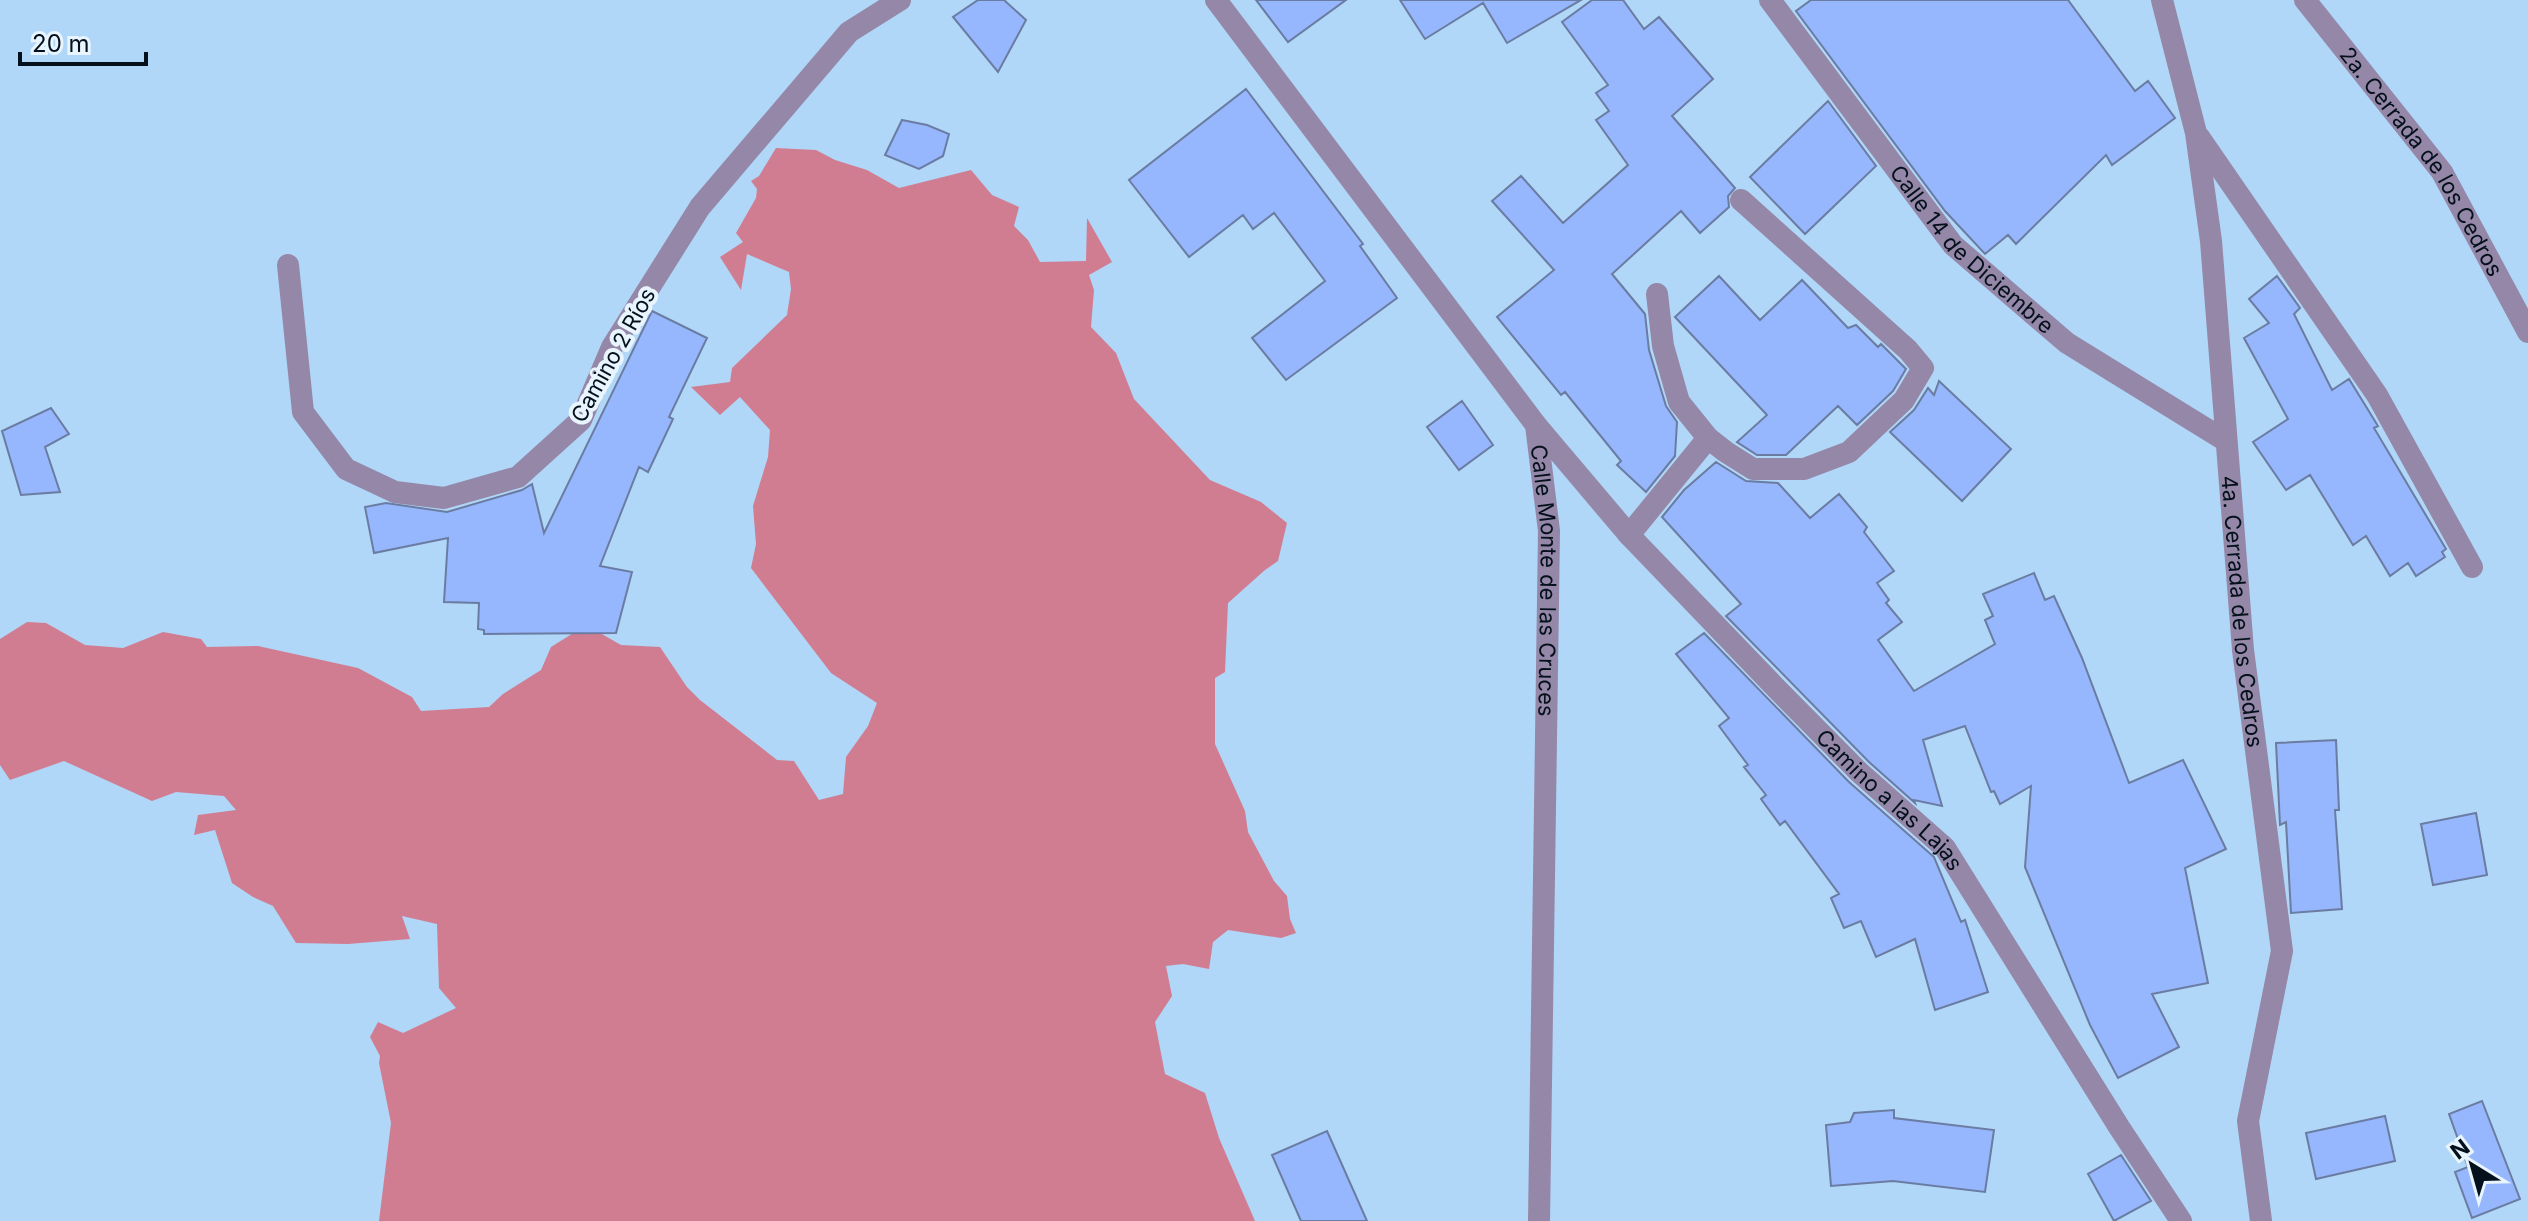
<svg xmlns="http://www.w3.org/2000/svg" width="2528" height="1221" viewBox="0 0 2528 1221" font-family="Inter,sans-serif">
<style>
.forest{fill:#d17d91}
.building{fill:#96b7fd;stroke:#6a7ca1;stroke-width:2}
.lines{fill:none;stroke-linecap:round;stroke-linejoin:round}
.minor{stroke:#9587a7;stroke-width:22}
.tertiary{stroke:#9587a7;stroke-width:22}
.labels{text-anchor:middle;stroke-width:8;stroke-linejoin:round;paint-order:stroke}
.street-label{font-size:22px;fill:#04111c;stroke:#e8f4fe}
</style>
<rect width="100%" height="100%" fill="#b0d6f8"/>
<path class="forest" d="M 776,148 L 816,150 L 835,160 L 867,170 L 899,188 L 971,170 L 992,195 L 1019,207 L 1014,226 L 1028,240 L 1040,262 L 1086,261 L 1087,218 L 1112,262 L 1089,275 L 1094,290 L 1091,327 L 1116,353 L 1134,399 L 1210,480 L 1261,502 L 1287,523 L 1278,561 L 1265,570 L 1228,603 L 1225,672 L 1215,678 L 1215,744 L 1245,811 L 1248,832 L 1274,881 L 1287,896 L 1290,919 L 1296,933 L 1281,938 L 1228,930 L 1213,942 L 1209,969 L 1183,964 L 1166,966 L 1172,996 L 1155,1022 L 1165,1074 L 1205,1093 L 1219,1138 L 1255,1221 L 379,1221 L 391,1123 L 379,1063 L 380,1056 L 370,1037 L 378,1022 L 403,1033 L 456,1008 L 439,988 L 437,924 L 402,916 L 410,939 L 348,944 L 296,943 L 273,906 L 253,897 L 232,883 L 215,830 L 194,835 L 198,815 L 236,810 L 224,796 L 176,792 L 152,801 L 64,761 L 10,780 L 0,765 L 0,639 L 27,622 L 46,623 L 85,645 L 123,648 L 163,632 L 201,639 L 207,647 L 258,646 L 358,668 L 412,697 L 421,711 L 489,707 L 503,694 L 541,670 L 551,647 L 586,625 L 621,645 L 660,647 L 687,687 L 700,700 L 777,760 L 794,761 L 819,800 L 843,794 L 846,757 L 868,726 L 877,703 L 831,673 L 751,568 L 756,544 L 753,506 L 768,457 L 770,430 L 740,397 L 720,415 L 691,387 L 730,382 L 732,368 L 787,315 L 791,289 L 789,272 L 747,254 L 741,290 L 720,257 L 743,242 L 736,233 L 756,198 L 757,189 L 751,181 L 759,176 Z"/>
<path class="building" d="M 978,0 L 1004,0 L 1026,20 L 998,72 L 953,17 Z
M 1256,0 L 1346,0 L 1288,42 Z
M 1400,0 L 1581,0 L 1507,43 L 1483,3 L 1425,39 Z
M 1592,0 L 1623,0 L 1644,29 L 1659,17 L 1713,79 L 1672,116 L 1735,188 L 1728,196 L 1729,207 L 1700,233 L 1681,211 L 1612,274 L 1645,314 L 1649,350 L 1666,406 L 1677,422 L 1675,456 L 1646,492 L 1617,465 L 1621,461 L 1565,392 L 1561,395 L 1497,317 L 1554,270 L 1492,201 L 1521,176 L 1563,223 L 1628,165 L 1596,120 L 1609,111 L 1596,93 L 1608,85 L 1562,22 Z
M 1811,0 L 2068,0 L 2135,91 L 2148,81 L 2175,118 L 2112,165 L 2106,155 L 2016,244 L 2008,235 L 1985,254 L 1945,211 L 1796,11 Z
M 1246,89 L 1363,244 L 1360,246 L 1397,298 L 1286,380 L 1252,338 L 1325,281 L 1274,213 L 1253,229 L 1243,215 L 1189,257 L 1129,180 Z
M 1828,101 L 1876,166 L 1805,234 L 1750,177 Z
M 902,120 L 927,125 L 949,134 L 943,156 L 919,169 L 885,155 Z
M 1719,276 L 1760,320 L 1802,280 L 1848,328 L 1856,325 L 1878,347 L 1881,344 L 1906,369 L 1893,391 L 1857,425 L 1838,406 L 1786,455 L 1757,455 L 1737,442 L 1767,415 L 1675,317 Z
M 2277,276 L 2300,308 L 2294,314 L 2332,390 L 2349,379 L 2378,426 L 2374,428 L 2446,549 L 2442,552 L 2445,557 L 2416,576 L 2408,563 L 2390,576 L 2366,536 L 2353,545 L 2310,475 L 2286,490 L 2253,442 L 2288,419 L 2244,338 L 2269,323 L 2249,299 Z
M 652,311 L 707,338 L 669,417 L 673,419 L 648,472 L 639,467 L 600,566 L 632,572 L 616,633 L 484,634 L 484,630 L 478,629 L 479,603 L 444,602 L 448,538 L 374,553 L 365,507 L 386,503 L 447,512 L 522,490 L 532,484 L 544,533 Z
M 1939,381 L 2011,449 L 1962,501 L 1890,432 L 1914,410 L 1928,388 L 1934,395 Z
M 1462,401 L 1493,445 L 1459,470 L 1427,427 Z
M 51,408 L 69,434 L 45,447 L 60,492 L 21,495 L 2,431 Z
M 1716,462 L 1746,481 L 1778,483 L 1810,518 L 1839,494 L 1867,527 L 1864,532 L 1894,571 L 1877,583 L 1889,600 L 1886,603 L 1902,622 L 1878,640 L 1914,691 L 1995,644 L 1985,620 L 1993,616 L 1983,594 L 2034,573 L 2045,600 L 2054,596 L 2082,658 L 2129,783 L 2183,760 L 2226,849 L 2185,868 L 2208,983 L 2152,994 L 2179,1047 L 2118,1078 L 2090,1025 L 2025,867 L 2031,786 L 2000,804 L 1994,791 L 1991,792 L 1965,726 L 1923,740 L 1942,806 L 1914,800 L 1915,803 L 1869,762 L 1726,616 L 1741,604 L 1662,517 L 1684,490 Z
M 1704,633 L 1849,782 L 1934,857 L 1961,922 L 1965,920 L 1988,992 L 1935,1010 L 1915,939 L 1876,957 L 1861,921 L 1844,928 L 1831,898 L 1839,894 L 1785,821 L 1780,825 L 1761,799 L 1766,795 L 1744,767 L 1748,765 L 1719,726 L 1729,718 L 1676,654 Z
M 2336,740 L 2339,810 L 2335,810 L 2342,909 L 2291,913 L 2286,822 L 2280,825 L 2276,743 Z
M 2476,813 L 2487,875 L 2433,885 L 2421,824 Z
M 2482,1101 L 2520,1199 L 2472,1218 L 2455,1172 L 2468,1167 L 2449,1114 Z
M 1894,1110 L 1894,1118 L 1994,1130 L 1985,1192 L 1893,1181 L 1831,1186 L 1826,1125 L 1850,1122 L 1854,1113 Z
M 2385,1116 L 2395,1161 L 2316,1179 L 2306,1133 Z
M 1327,1131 L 1367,1221 L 1301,1221 L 1272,1155 Z
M 2121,1155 L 2151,1201 L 2114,1221 L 2088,1174 Z"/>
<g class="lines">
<g class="minor">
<path id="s1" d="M 1770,0 L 1953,245 L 2067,343 L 2226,441"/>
<path id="s2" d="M 2162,0 L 2196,133 L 2211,241 L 2243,650 L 2282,951 L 2248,1121 L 2261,1221"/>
<path id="s3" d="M 2305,0 L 2442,172 L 2528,332"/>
<path d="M 2199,137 L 2377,395 L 2472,567"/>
<path d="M 288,265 L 303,412 L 346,469 L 395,492 L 444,498 L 518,477 L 581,420 L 612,347 L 700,207 L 849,32 L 900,0"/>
<path id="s4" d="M 1536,425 L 1629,535 L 1774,686 L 1859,772 L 1945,848 L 2119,1127 L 2181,1221"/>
<path d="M 1708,438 L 1726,452 L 1753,469 L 1804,469 L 1849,452 L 1904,400 L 1923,368 L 1908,350 L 1741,200"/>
<path d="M 1629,535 L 1708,438 L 1679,402 L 1663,346 L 1657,294"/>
</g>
<path class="tertiary" id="s5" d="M 1216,0 L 1536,425 L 1549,531 L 1539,1221"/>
</g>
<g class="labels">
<g class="street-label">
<text dy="8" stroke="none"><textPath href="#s3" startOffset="200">2a. Cerrada de los Cedros</textPath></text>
<text dy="8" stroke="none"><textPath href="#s1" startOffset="322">Calle 14 de Diciembre</textPath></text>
<text transform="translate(613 355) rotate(-61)" y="8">Camino 2 Ríos</text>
<text dy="8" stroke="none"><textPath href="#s5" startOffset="688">Calle Monte de las Cruces</textPath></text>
<text dy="8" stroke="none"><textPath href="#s2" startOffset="618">4a. Cerrada de los Cedros</textPath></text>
<text dy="8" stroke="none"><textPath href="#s4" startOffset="516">Camino a las Lajas</textPath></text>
</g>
</g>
<g transform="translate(2472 1165) rotate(323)" stroke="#e8f4fe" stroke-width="6" paint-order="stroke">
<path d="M0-6L14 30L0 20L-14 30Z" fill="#04111c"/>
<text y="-12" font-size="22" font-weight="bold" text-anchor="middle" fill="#04111c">N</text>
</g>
<path d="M20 52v12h126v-12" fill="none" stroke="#04111c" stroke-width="4"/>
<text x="32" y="52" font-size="24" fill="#04111c" stroke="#e8f4fe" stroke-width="6" paint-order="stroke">20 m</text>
</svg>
